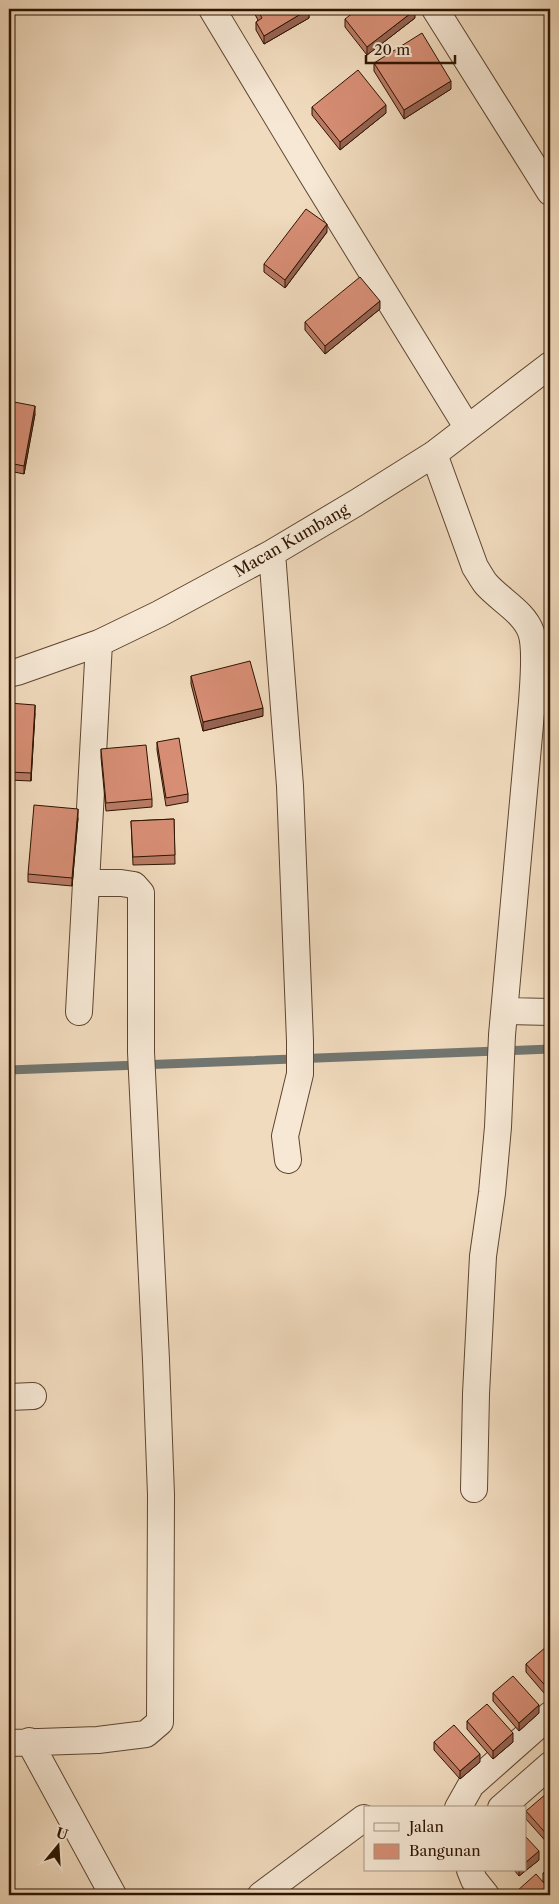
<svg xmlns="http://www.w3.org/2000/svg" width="559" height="1904" viewBox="0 0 559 1904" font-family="'Libre Caslon Text',serif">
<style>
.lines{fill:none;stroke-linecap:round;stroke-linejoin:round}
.stream{stroke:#717671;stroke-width:9}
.minor-casing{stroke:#5e4530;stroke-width:28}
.minor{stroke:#f6e8d5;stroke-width:26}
.wall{fill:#b97a65;stroke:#2d1300}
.shaded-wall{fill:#966352;stroke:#2d1300}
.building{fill:#d78e75;stroke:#2d1300}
.labels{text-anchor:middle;stroke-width:5;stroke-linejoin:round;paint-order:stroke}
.street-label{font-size:16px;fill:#2d1300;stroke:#f6e8d5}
</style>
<rect width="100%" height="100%" fill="#f1dbbe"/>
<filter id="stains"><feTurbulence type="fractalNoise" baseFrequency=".004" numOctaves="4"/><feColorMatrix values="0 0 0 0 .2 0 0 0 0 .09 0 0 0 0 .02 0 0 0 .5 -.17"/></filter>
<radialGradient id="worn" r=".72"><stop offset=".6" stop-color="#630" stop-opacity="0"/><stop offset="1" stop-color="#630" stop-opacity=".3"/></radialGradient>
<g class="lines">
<path class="stream" d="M 9,1070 L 550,1049"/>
<g class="minor-casing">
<path id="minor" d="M 212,9 L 312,175 L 467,427
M 435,9 L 550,192
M 434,454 L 475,567 C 479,573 482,579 486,584 C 500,600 524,612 531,632 C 537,648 533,684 532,702 L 502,1035 L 498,1127 L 492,1193 L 483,1256 L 476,1394 L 474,1489
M 272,553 L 290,786 L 300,1041 L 300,1074 L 285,1136 L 288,1160
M 9,674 L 17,672 L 99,643 L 159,614 L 272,553 L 356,503 L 434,454 L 550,365
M 505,1011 L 550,1012
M 79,1012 L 99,643
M 9,1397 L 33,1396
M 29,1741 L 113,1895
M 9,1743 L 98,1740 L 146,1734 L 160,1722 L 161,1495 L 156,1360 L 141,1052 L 141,893 L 134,885 L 121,883 L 86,883
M 458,1808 L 471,1785 L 550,1715
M 501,1808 L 550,1765
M 470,1870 L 474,1880 L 486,1895
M 261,1895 L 364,1818"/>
</g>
<use href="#minor" class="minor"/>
</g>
<path class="wall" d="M 252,9 L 309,9 L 309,18 L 264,44 L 256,30 L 256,22 L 258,20 Z
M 415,18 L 367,55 L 345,27 L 345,19 Z
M 374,63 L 451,89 L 404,119 L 374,71 Z
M 312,107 L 386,113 L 340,150 L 312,115 Z
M 327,232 L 285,288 L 264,272 L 264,264 Z
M 380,309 L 325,354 L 305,330 L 305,322 Z
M 9,401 L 35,414 L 24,474 L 9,471 Z
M 191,676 L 263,716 L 203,731 L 191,684 Z
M 9,703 L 35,713 L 31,781 L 9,780 Z
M 157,742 L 188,794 L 188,802 L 166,806 L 157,750 Z
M 101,749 L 152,799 L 152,807 L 106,811 L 101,757 Z
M 78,818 L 72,886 L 28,882 L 28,874 Z
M 174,819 L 175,864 L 133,865 L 131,821 Z
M 550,1652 L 550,1700 L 526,1672 L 526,1664 Z
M 493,1693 L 539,1713 L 519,1731 L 493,1701 Z
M 467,1721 L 513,1742 L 493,1759 L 467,1729 Z
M 434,1742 L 480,1762 L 460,1779 L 434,1750 Z
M 550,1799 L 550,1846 L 526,1819 L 526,1811 Z
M 539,1860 L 519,1876 L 514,1870 L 525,1870 Z
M 550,1866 L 550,1890 L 543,1881 L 543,1873 Z"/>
<path class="shaded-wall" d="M 309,9 L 309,18 L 264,44 L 264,36 Z
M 415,10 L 415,18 L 367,55 L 367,47 Z
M 451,81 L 451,89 L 404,119 L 404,110 Z
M 386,105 L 386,113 L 340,150 L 340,142 Z
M 327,224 L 327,232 L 285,288 L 285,280 Z
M 380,301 L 380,309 L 325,354 L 325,346 Z
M 35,406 L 35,414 L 24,474 L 24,466 Z
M 35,705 L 35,713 L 31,781 L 31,773 Z
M 263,708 L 263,716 L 203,731 L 203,722 Z
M 78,809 L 78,818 L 72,886 L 72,878 Z
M 539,1705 L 539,1713 L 519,1731 L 519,1723 Z
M 513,1733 L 513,1742 L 493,1759 L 493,1751 Z
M 480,1754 L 480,1762 L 460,1779 L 460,1771 Z
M 539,1851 L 539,1860 L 519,1876 L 519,1870 L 525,1870 L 525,1863 Z"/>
<path class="building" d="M 257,9 L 309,9 L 264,36 L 256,22 L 262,18 Z
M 358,9 L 414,9 L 415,10 L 367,47 L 345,19 Z
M 422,33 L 451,81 L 404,110 L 374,63 Z
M 358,70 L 386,105 L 340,142 L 312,107 Z
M 306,209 L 327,224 L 285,280 L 264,264 Z
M 360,277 L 380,301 L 325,346 L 305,322 Z
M 9,401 L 35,406 L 24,466 L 9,463 Z
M 250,661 L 263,708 L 203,722 L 191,676 Z
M 9,703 L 35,705 L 31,773 L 9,772 Z
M 179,738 L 188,794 L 166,798 L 157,742 Z
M 146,745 L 152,799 L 106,803 L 101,749 Z
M 34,805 L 78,809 L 72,878 L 28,874 Z
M 174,819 L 175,855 L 133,857 L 131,821 Z
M 546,1647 L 550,1652 L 550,1691 L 526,1664 Z
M 513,1676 L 539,1705 L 519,1723 L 493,1693 Z
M 487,1704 L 513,1733 L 493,1751 L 467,1721 Z
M 454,1725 L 480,1754 L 460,1771 L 434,1742 Z
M 546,1794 L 550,1799 L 550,1838 L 526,1811 Z
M 525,1836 L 539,1851 L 525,1863 Z
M 550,1866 L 550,1881 L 543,1873 Z
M 536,1874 L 550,1890 L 550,1895 L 520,1895 L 517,1891 Z"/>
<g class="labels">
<g class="street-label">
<text transform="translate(291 540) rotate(-30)" y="6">Macan Kumbang</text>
</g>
</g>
<rect width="559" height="1904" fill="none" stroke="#f1dbbe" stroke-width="30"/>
<rect x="10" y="10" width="539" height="1884" fill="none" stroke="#2d1300" stroke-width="2.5"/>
<rect x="15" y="15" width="529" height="1874" fill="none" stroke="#2d1300"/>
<rect x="364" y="1806" width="162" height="65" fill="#f6e8d5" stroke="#a69380"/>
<rect x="374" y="1823" width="25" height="8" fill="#f6e8d5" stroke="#a69380"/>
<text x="409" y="1832" font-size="15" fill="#2d1300">Jalan</text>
<rect x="374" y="1844" width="25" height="15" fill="#d78e75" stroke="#a69380"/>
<text x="409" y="1856" font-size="15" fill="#2d1300">Bangunan</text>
<g transform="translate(58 1846) rotate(18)" stroke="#f6e8d5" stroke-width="4" paint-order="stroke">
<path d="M0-4L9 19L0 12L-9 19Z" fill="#2d1300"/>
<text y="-8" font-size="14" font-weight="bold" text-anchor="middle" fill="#2d1300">U</text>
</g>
<path d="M366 55v8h89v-8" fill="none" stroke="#2d1300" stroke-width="2.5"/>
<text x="374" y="55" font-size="15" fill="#2d1300" stroke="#f6e8d5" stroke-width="4" paint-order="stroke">20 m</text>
<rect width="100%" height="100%" filter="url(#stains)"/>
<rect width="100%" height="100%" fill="url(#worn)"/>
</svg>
